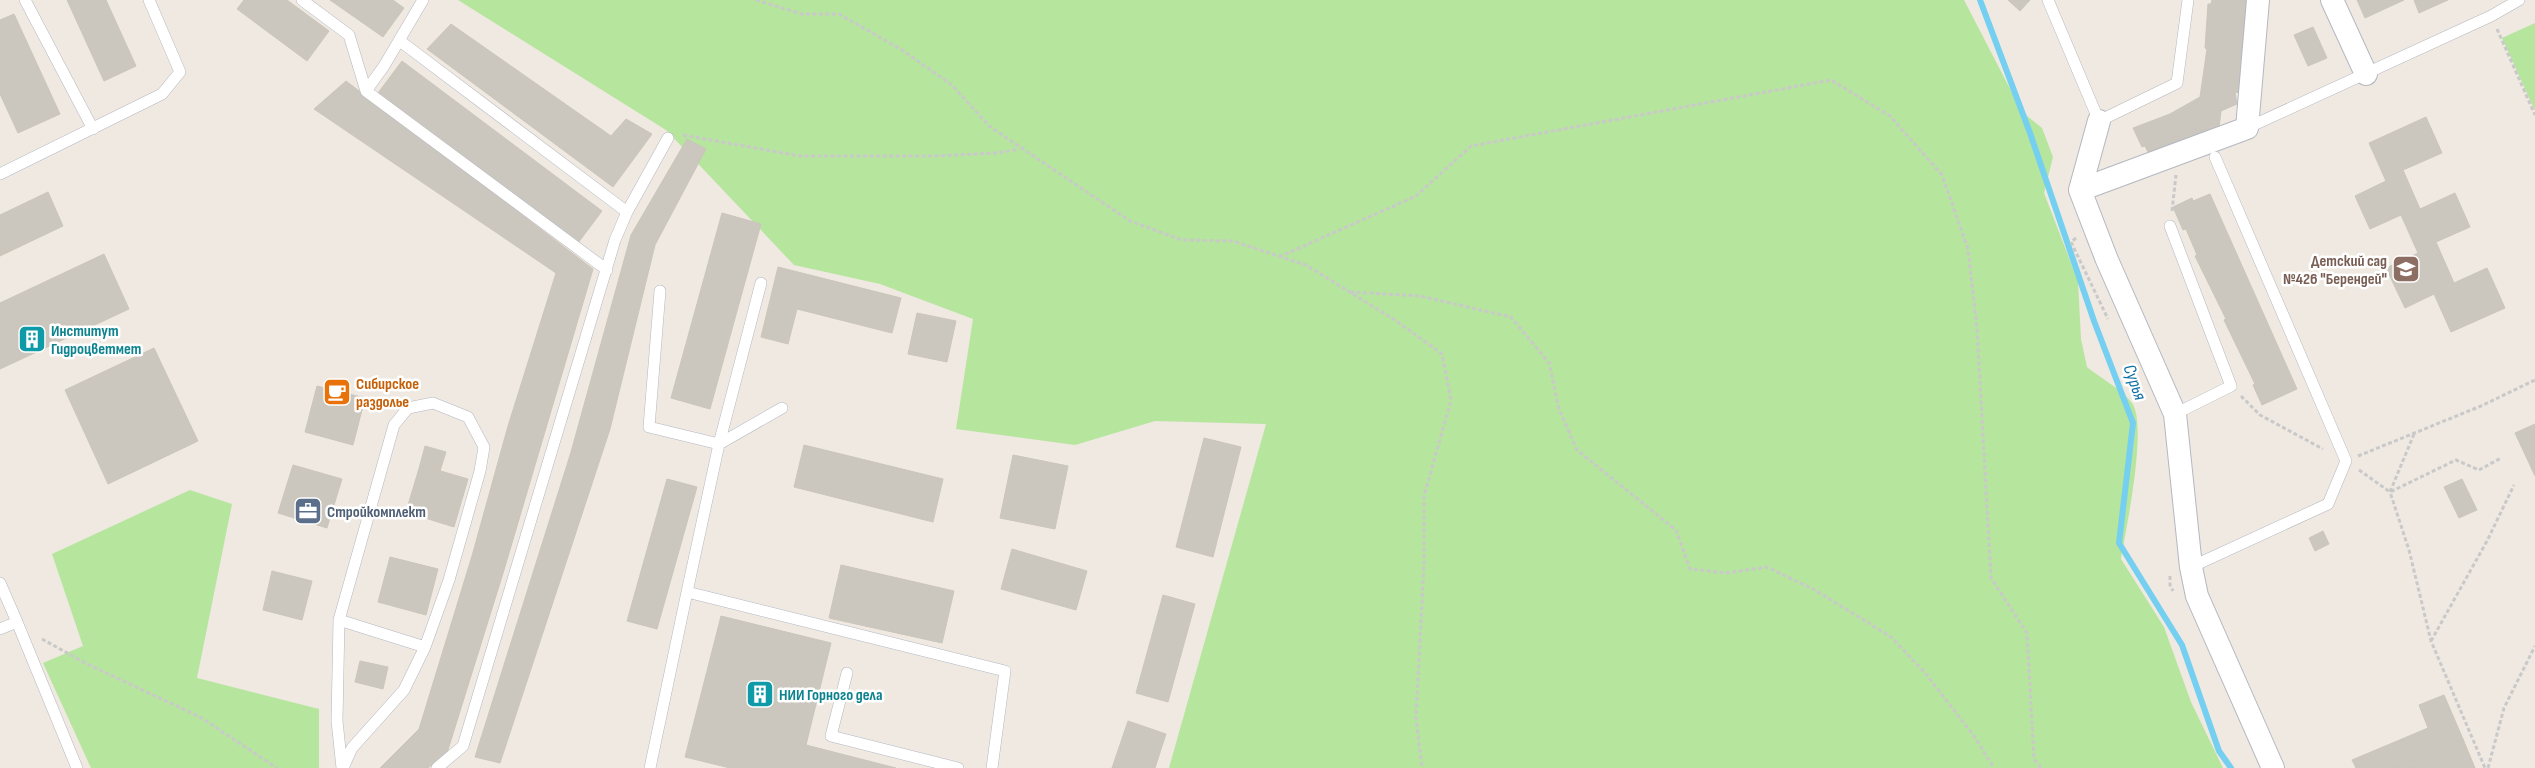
<svg xmlns="http://www.w3.org/2000/svg" width="2535" height="768" viewBox="0 0 2535 768" font-family="'Sofia Sans Condensed',sans-serif">
<style>
.green{fill:#b6e59e}
.lines{fill:none;stroke-linecap:round;stroke-linejoin:round}
.stream{stroke:#75cff0;stroke-width:6}
.building{fill:#cbc7bf;stroke:#cbc5ba}
.service-casing{stroke:#b4b7c1;stroke-width:12}
.minor-casing{stroke:#b4b7c1;stroke-width:24}
.path{stroke:#c9c9c9;stroke-width:3;stroke-dasharray:4 2.5;stroke-linecap:butt}
.service{stroke:#fff;stroke-width:11}
.minor{stroke:#fff;stroke-width:22}
.labels{text-anchor:middle;stroke-width:5;stroke-linejoin:round;paint-order:stroke}
.education-label{font-size:16px;font-weight:bold;fill:#785e54;stroke:#fff;text-anchor:end}
.culture-label{font-size:16px;font-weight:bold;fill:#0d838f;stroke:#fff;text-anchor:start}
.food-label{font-size:16px;font-weight:bold;fill:#c56008;stroke:#fff;text-anchor:start}
.service-label{font-size:16px;font-weight:bold;fill:#4e5e75;stroke:#fff;text-anchor:start}
.water-label{font-size:18px;font-style:italic;fill:#0d6fa3;stroke:#fff}
</style>
<rect width="100%" height="100%" fill="#efe9e1"/>
<path class="green" d="M 458,0 L 1964,0 L 2022,112 L 2042,128 L 2053,157 L 2044,193 L 2078,281 L 2081,339 L 2087,367 C 2099,377 2124,391 2132,403 C 2148,426 2126,528 2121,559 L 2164,627 L 2191,702 L 2223,768 L 1169,768 L 1266,424 L 1155,421 L 1075,445 L 956,429 L 973,319 L 880,284 L 794,265 L 666,130 Z
M 2535,23 L 2535,111 L 2502,38 Z
M 190,490 L 232,504 L 197,678 L 319,709 L 319,768 L 91,768 L 43,663 L 83,646 L 52,554 Z"/>
<g class="lines">
<path class="stream" d="M 1980,0 L 2030,133 L 2094,321 L 2133,423 L 2119,543 L 2182,645 L 2219,751 L 2231,768"/>
</g>
<path class="building" d="M 67,0 L 106,0 L 136,66 L 104,81 Z
M 244,0 L 287,0 L 329,31 L 307,61 L 237,9 Z
M 330,0 L 393,0 L 404,8 L 383,37 Z
M 2008,0 L 2030,0 L 2020,11 Z
M 2212,0 L 2248,0 L 2240,93 L 2235,92 L 2237,104 L 2221,111 L 2219,128 L 2153,162 L 2145,146 L 2142,147 L 2133,128 L 2170,114 L 2200,97 L 2207,49 L 2205,48 L 2208,4 L 2211,4 Z
M 2357,0 L 2404,0 L 2365,18 Z
M 2414,0 L 2448,0 L 2419,13 Z
M 14,14 L 60,114 L 18,133 L 0,94 L 0,20 Z
M 451,24 L 611,136 L 626,119 L 652,134 L 613,187 L 427,49 Z
M 2313,27 L 2327,58 L 2308,66 L 2294,35 Z
M 402,61 L 602,211 L 578,243 L 378,93 Z
M 346,81 L 593,269 L 504,570 L 447,753 L 428,768 L 380,768 L 419,729 L 472,556 L 508,426 L 556,273 L 314,109 Z
M 2426,117 L 2442,153 L 2403,170 L 2420,209 L 2455,193 L 2470,227 L 2436,242 L 2454,283 L 2487,268 L 2505,308 L 2451,332 L 2434,294 L 2405,308 L 2386,268 L 2418,253 L 2401,215 L 2370,229 L 2355,196 L 2386,181 L 2369,143 Z
M 687,139 L 706,149 L 655,245 L 610,429 L 500,763 L 475,757 L 571,452 L 631,235 Z
M 48,192 L 63,226 L 0,256 L 0,215 Z
M 2210,194 L 2297,389 L 2262,405 L 2253,385 L 2255,384 L 2224,320 L 2226,319 L 2195,256 L 2197,255 L 2186,229 L 2183,230 L 2173,207 L 2192,198 L 2193,201 Z
M 722,213 L 761,224 L 710,409 L 671,398 Z
M 104,254 L 129,309 L 0,369 L 0,303 Z
M 778,267 L 901,298 L 892,333 L 797,309 L 788,344 L 761,337 Z
M 917,313 L 956,321 L 947,362 L 908,354 Z
M 154,348 L 198,441 L 108,484 L 65,390 Z
M 317,386 L 365,398 L 353,445 L 305,432 Z
M 2535,424 L 2535,476 L 2515,433 Z
M 1204,438 L 1241,447 L 1213,557 L 1176,547 Z
M 804,445 L 943,479 L 933,522 L 794,487 Z
M 425,446 L 446,452 L 440,471 L 420,465 Z
M 1013,455 L 1068,466 L 1055,529 L 1000,518 Z
M 293,465 L 342,479 L 327,528 L 278,513 Z
M 420,465 L 468,479 L 454,527 L 406,512 Z
M 667,479 L 697,487 L 657,629 L 627,621 Z
M 2462,479 L 2477,510 L 2459,518 L 2444,487 Z
M 2323,531 L 2329,544 L 2315,551 L 2309,538 Z
M 1012,549 L 1087,571 L 1076,610 L 1001,589 Z
M 390,557 L 438,569 L 426,615 L 378,602 Z
M 841,565 L 954,591 L 942,643 L 829,618 Z
M 272,571 L 312,581 L 302,620 L 263,610 Z
M 1163,595 L 1195,604 L 1168,702 L 1136,693 Z
M 721,616 L 831,643 L 806,745 L 896,768 L 730,768 L 685,757 Z
M 360,661 L 388,667 L 383,689 L 355,682 Z
M 2444,695 L 2463,739 L 2395,768 L 2356,768 L 2352,760 L 2428,728 L 2419,705 Z
M 1128,721 L 1166,734 L 1155,768 L 1112,768 Z
M 2463,739 L 2475,768 L 2395,768 Z"/>
<g class="lines">
<g class="service-casing">
<path id="service" d="M 25,0 L 93,129
M 302,0 L 349,35 L 366,91 L 607,270
M 2048,0 L 2099,121 L 2177,83 L 2188,0
M 400,41 L 627,212 L 615,240 L 463,746 L 437,768
M 366,91 L 384,66 L 423,0
M 2247,128 L 2491,16 L 2519,0
M 0,174 L 162,94 L 180,72 L 149,0
M 627,212 L 668,138
M 2170,226 L 2231,386 L 2175,414
M 761,283 L 719,444 L 782,408
M 660,291 L 649,427 L 719,444 L 687,592
M 2191,567 L 2328,504 L 2346,461 L 2215,157
M 0,583 L 17,622
M 339,620 L 425,647
M 0,629 L 17,622 L 77,768
M 847,673 L 831,736 L 958,768
M 342,768 L 337,721 L 339,620 L 394,425 L 408,408 L 433,403 L 468,417 L 484,447 L 480,471 L 449,580 L 425,647 L 404,690 L 352,748 L 343,768
M 650,768 L 687,592 L 1005,671 L 992,768"/>
</g>
<g class="minor-casing">
<path id="minor" d="M 2332,0 L 2366,74
M 2099,121 L 2080,190 L 2107,260 L 2175,414 L 2191,567 L 2197,596 L 2273,768
M 2080,190 L 2247,128 L 2258,0"/>
</g>
<path class="path" d="M 756,0 L 802,14 L 839,14 L 902,50 L 952,85 L 989,126 L 1130,221 L 1182,240 L 1233,241 L 1306,265 L 1395,320 L 1442,354 L 1451,400 L 1424,496 L 1424,563 L 1416,717 L 1422,768
M 2497,29 L 2535,115
M 683,135 L 800,156 L 934,156 L 997,153 L 1019,149
M 2172,211 L 2176,175
M 2076,238 L 2071,242 L 2108,319
M 1279,257 L 1416,196 L 1471,146 L 1831,80 L 1890,116 L 1942,175 L 1968,249 L 1977,329 L 1991,578 L 2027,633 L 2034,759 L 2041,768
M 1350,292 L 1420,296 L 1511,317 L 1549,363 L 1559,409 L 1577,450 L 1676,530 L 1690,569 L 1726,573 L 1767,567 L 1815,590 L 1891,637 L 1926,674 L 1974,736 L 1994,768
M 2241,396 L 2260,415 L 2323,449
M 2414,434 L 2390,492 L 2409,550 L 2431,641 L 2485,768
M 2358,456 L 2481,406 L 2535,380
M 2359,470 L 2390,492 L 2456,460 L 2479,470 L 2501,458
M 2170,576 L 2170,585 L 2173,591
M 42,639 L 87,664 L 200,717 L 277,768
M 2431,641 L 2487,541 L 2514,485
M 2488,768 L 2504,708 L 2535,646"/>
<use href="#service" class="service"/>
<use href="#minor" class="minor"/>
</g>
<defs>
<g id="school-square" transform="scale(1.4375)"><rect x="-9" y="-9" width="18" height="18" rx="4" fill="#8d6e63" stroke="#fff"/><path d="M0-5L7-2L0 1L-7-2ZM-4 1L0 2.5L4 1V4Q0 6-4 4Z" fill="#fff"/></g>
<g id="building-square" transform="scale(1.4375)"><rect x="-9" y="-9" width="18" height="18" rx="4" fill="#0f9aa8" stroke="#fff"/><path d="M-4-6H4V6H1V3H-1V6H-4ZM-2.5-4.3h1.7v1.8h-1.7ZM.8-4.3h1.7v1.8H.8ZM-2.5-1h1.7V.8h-1.7ZM.8-1h1.7V.8H.8Z" fill="#fff"/></g>
<g id="cafe-square" transform="scale(1.4375)"><rect x="-9" y="-9" width="18" height="18" rx="4" fill="#e8710a" stroke="#fff"/><path d="M-5.5-4.5H6V0H3Q3 3.5 0 3.5H-2.5Q-5.5 3.5-5.5 0ZM3-3.2v2h1.7v-2ZM-6 4.5H4V6H-6Z" fill="#fff"/></g>
<g id="office-square" transform="scale(1.4375)"><rect x="-9" y="-9" width="18" height="18" rx="4" fill="#5c6f8a" stroke="#fff"/><path d="M-6-3h4V-5.5h4V-3h4V5H-6ZM-1-4.5V-3h2v-1.5ZM-6 0V1H6V0Z" fill="#fff"/></g>
</defs>
<g fill-rule="evenodd">
<use href="#school-square" x="2406" y="269"/>
<use href="#building-square" x="32" y="339"/>
<use href="#cafe-square" x="337" y="392"/>
<use href="#office-square" x="308" y="511"/>
<use href="#building-square" x="760" y="694"/>
</g>
<g class="labels">
<g class="education-label">
<text x="2387" y="266">Детский сад<tspan x="2387" dy="18">№426 "Берендей"</tspan></text>
</g>
<g class="culture-label">
<text x="51" y="336">Институт<tspan x="51" dy="18">Гидроцветмет</tspan></text>
<text x="779" y="700">НИИ Горного дела</text>
</g>
<g class="food-label">
<text x="356" y="389">Сибирское<tspan x="356" dy="18">раздолье</tspan></text>
</g>
<g class="service-label">
<text x="327" y="517">Стройкомплект</text>
</g>
<g class="water-label">
<text transform="translate(2135 382) rotate(70)" y="6">Сурья</text>
</g>
</g>
</svg>
